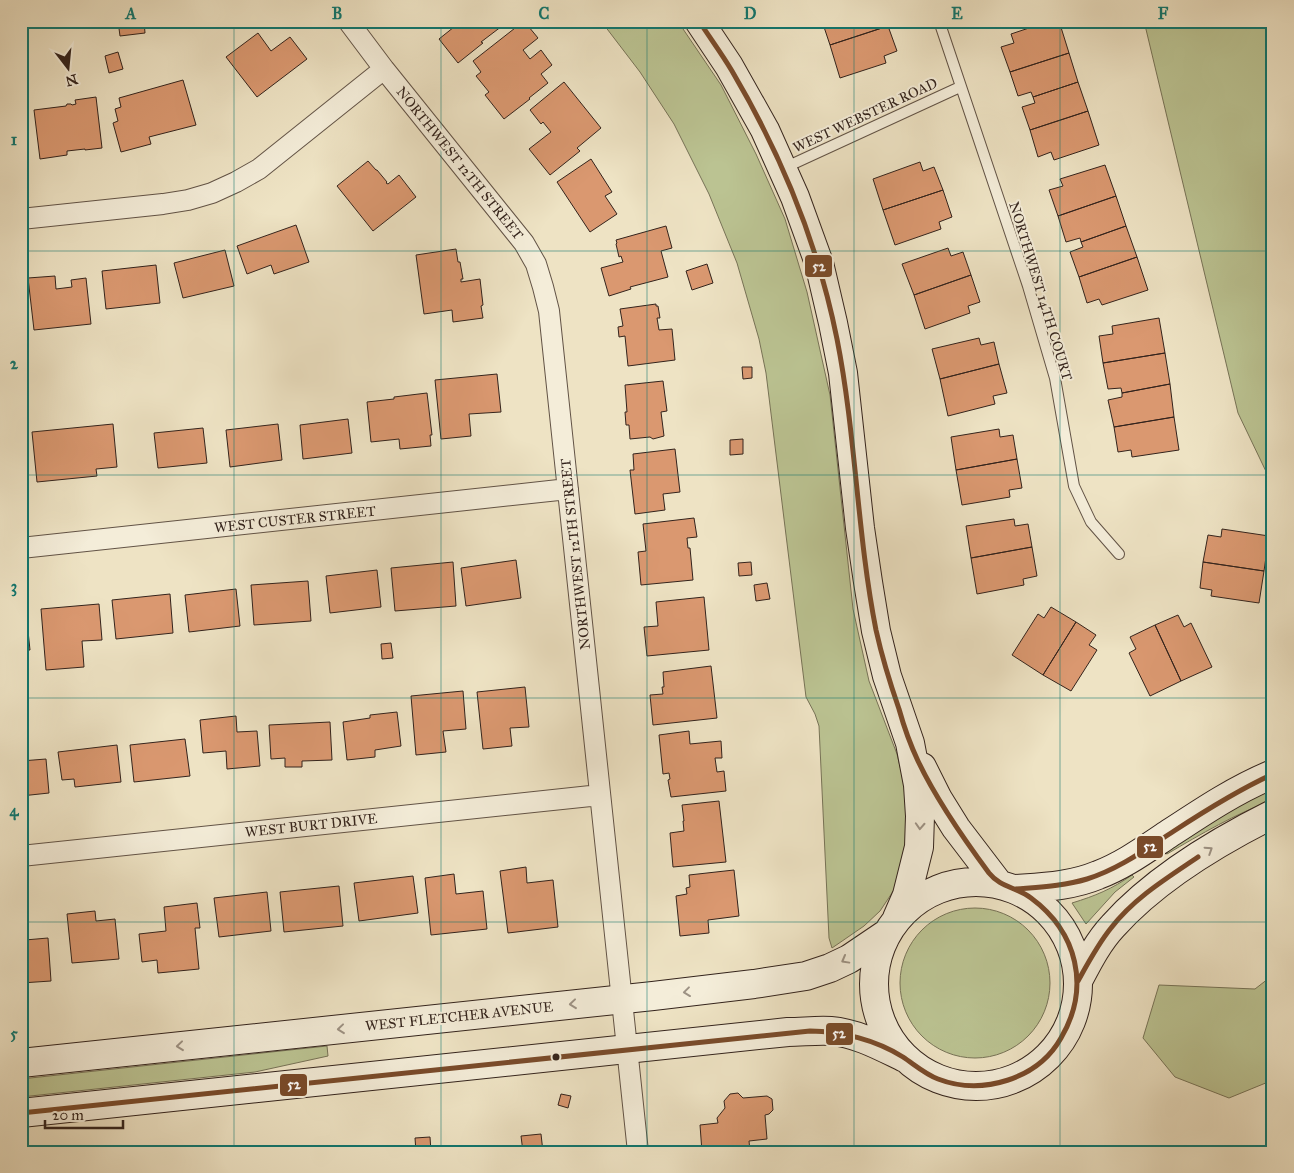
<svg xmlns="http://www.w3.org/2000/svg" width="1294" height="1173" viewBox="0 0 1294 1173" font-family="'IM FELL Great Primer',serif">
<style>
.green{fill:#bbc392;stroke:#777357}
.building{fill:#da9870;stroke:#33231c}
.lines{fill:none;stroke-linecap:round;stroke-linejoin:round}
.service-casing{stroke:#625346;stroke-width:12}
.minor-casing{stroke:#625346;stroke-width:22}
.secondary-casing{stroke:#33231c;stroke-width:30}
.path{stroke:#33231c;stroke-width:3;stroke-dasharray:4 2.5;stroke-linecap:butt}
.service{stroke:#f4edd9;stroke-width:10}
.minor{stroke:#f4edd9;stroke-width:20}
.secondary{stroke:#f4edd9;stroke-width:28}
.bus-1-casing{stroke:#f4edd9;stroke-width:9}
.bus-1{stroke:#7a4b2a;stroke-width:5}
.oneway{stroke:#9d9284}
.grid{fill:none;stroke:#0f766e;stroke-width:1;stroke-opacity:0.55}
.bus-dot{fill:#33231c;stroke:#f4edd9;stroke-width:2}
.labels{text-anchor:middle;stroke-width:4;stroke-linejoin:round;paint-order:stroke}
.street-label{font-size:14px;fill:#33231c;stroke:#f4edd9}
.line-badge{stroke:#f4edd9;stroke-width:2}
.badge-label{font-size:14px;text-anchor:middle;font-weight:bold;fill:#fff}
.neatline{fill:none;stroke:#0f766e;stroke-width:2}
.grid-label{font-size:16px;text-anchor:middle;font-weight:bold;fill:#0f766e}
</style>
<rect width="100%" height="100%" fill="#eee3c4"/>
<filter id="stains"><feTurbulence type="fractalNoise" baseFrequency=".004" numOctaves="4"/><feColorMatrix values="0 0 0 0 .2 0 0 0 0 .09 0 0 0 0 .02 0 0 0 .5 -.17"/></filter>
<radialGradient id="worn" r=".72"><stop offset=".6" stop-color="#630" stop-opacity="0"/><stop offset="1" stop-color="#630" stop-opacity=".3"/></radialGradient>
<path class="green" d="M 601,21 L 677,21 L 681,26 L 721,85 L 756,154 L 785,219 L 807,292 L 830,395 L 853,609 L 869,681 L 897,754 L 906,791 L 909,832 L 904,865 L 894,890 L 880,911 L 864,926 L 832,948 L 829,938 L 819,726 L 815,714 L 806,697 L 766,373 L 759,339 L 737,263 L 709,194 L 674,124 L 640,72 Z
M 1144,21 L 1273,21 L 1273,486 L 1238,413 Z
M 1273,787 L 1273,800 C 1235,814 1201,834 1167,854 L 1165,853 L 1204,825 Z
M 1132,875 L 1134,877 L 1115,892 L 1086,924 L 1072,903 C 1095,896 1112,889 1132,875 Z
M900 983a75 75 0 1 1 150 0a75 75 0 1 1-150 0Z
M 1273,975 L 1273,1080 L 1229,1098 L 1175,1077 L 1143,1038 L 1159,985 L 1255,989 Z
M 327,1046 L 328,1056 L 255,1072 L 21,1097 L 21,1079 Z"/>
<path class="building" d="M 118,21 L 144,21 L 145,33 L 120,36 Z
M 450,21 L 504,21 L 506,23 L 481,42 L 483,43 L 458,63 L 439,39 L 454,27 Z
M 524,21 L 538,38 L 523,50 L 530,59 L 541,50 L 552,65 L 541,74 L 548,83 L 529,98 L 530,99 L 504,119 L 485,95 L 489,92 L 476,76 L 481,72 L 473,61 Z
M 822,21 L 887,21 L 888,26 L 830,45 Z
M 1050,21 L 1059,21 L 1069,53 L 1010,72 L 1001,47 L 1014,43 L 1011,34 Z
M 888,26 L 897,51 L 884,56 L 886,63 L 840,78 L 830,45 Z
M 258,33 L 271,51 L 290,37 L 307,59 L 257,97 L 226,57 Z
M 118,52 L 123,69 L 109,73 L 105,56 Z
M 1069,53 L 1078,82 L 1033,97 L 1031,92 L 1018,96 L 1010,72 Z
M 183,80 L 196,125 L 149,137 L 151,144 L 121,152 L 113,123 L 118,121 L 115,109 L 121,107 L 119,98 Z
M 564,82 L 601,128 L 577,148 L 580,151 L 550,175 L 529,149 L 551,132 L 543,122 L 541,124 L 530,110 Z
M 1078,82 L 1088,111 L 1030,130 L 1022,107 L 1035,103 L 1033,97 Z
M 96,97 L 102,148 L 85,150 L 85,149 L 67,151 L 67,155 L 40,159 L 34,110 L 66,106 L 67,104 L 71,104 L 72,105 L 76,104 L 75,100 Z
M 1088,111 L 1099,145 L 1054,160 L 1051,152 L 1038,157 L 1030,130 Z
M 591,159 L 612,192 L 605,196 L 617,214 L 590,232 L 557,182 Z
M 368,161 L 376,170 L 377,170 L 387,182 L 386,183 L 388,184 L 399,175 L 416,197 L 373,231 L 337,186 Z
M 920,162 L 923,171 L 934,167 L 943,190 L 883,210 L 873,179 Z
M 1105,165 L 1116,196 L 1058,216 L 1049,190 L 1063,186 L 1060,179 Z
M 943,190 L 952,217 L 939,222 L 941,229 L 895,245 L 883,210 Z
M 1116,196 L 1126,226 L 1081,242 L 1080,238 L 1066,242 L 1058,216 Z
M 296,225 L 309,262 L 274,274 L 271,265 L 247,274 L 237,246 Z
M 666,226 L 672,248 L 661,251 L 668,277 L 630,287 L 631,289 L 609,296 L 601,268 L 623,262 L 621,256 L 619,257 L 616,244 L 617,243 L 616,240 Z
M 1126,226 L 1137,257 L 1079,277 L 1070,252 L 1083,247 L 1081,242 Z
M 948,248 L 951,256 L 963,252 L 971,275 L 914,295 L 902,264 Z
M 456,249 L 458,262 L 460,262 L 463,279 L 461,279 L 461,282 L 480,279 L 483,305 L 481,306 L 483,318 L 453,322 L 452,310 L 424,314 L 416,255 Z
M 225,250 L 234,286 L 183,298 L 174,263 Z
M 1137,257 L 1148,290 L 1102,305 L 1099,299 L 1087,303 L 1079,277 Z
M 707,264 L 713,283 L 692,290 L 686,271 Z
M 156,265 L 160,303 L 106,309 L 102,271 Z
M 971,275 L 980,302 L 968,306 L 970,313 L 925,329 L 914,295 Z
M 55,276 L 56,289 L 72,287 L 71,280 L 86,278 L 91,324 L 34,330 L 28,278 Z
M 656,304 L 656,306 L 658,306 L 660,318 L 657,318 L 659,330 L 672,329 L 675,360 L 628,366 L 625,336 L 619,337 L 618,327 L 623,326 L 620,309 Z
M 1159,318 L 1165,353 L 1103,363 L 1099,336 L 1113,334 L 1112,326 Z
M 979,338 L 981,345 L 994,342 L 999,364 L 940,379 L 932,349 Z
M 1165,353 L 1170,384 L 1122,393 L 1121,388 L 1108,389 L 1103,363 Z
M 999,364 L 1007,393 L 993,396 L 995,404 L 948,416 L 940,379 Z
M 742,367 L 752,367 L 752,378 L 743,379 Z
M 497,374 L 501,412 L 469,414 L 471,436 L 441,439 L 435,380 Z
M 663,381 L 667,411 L 661,412 L 664,436 L 653,439 L 650,437 L 630,439 L 629,425 L 626,425 L 625,412 L 627,412 L 625,385 Z
M 1170,384 L 1174,417 L 1114,427 L 1108,400 L 1122,397 L 1122,393 Z
M 427,393 L 432,435 L 430,435 L 431,446 L 400,449 L 399,439 L 371,442 L 367,402 L 394,399 L 394,397 Z
M 1174,417 L 1179,450 L 1132,457 L 1131,450 L 1118,452 L 1114,427 Z
M 348,419 L 352,453 L 303,459 L 300,425 Z
M 113,424 L 117,467 L 96,469 L 97,476 L 37,482 L 32,432 Z
M 278,424 L 282,460 L 230,467 L 226,430 Z
M 203,428 L 207,463 L 158,468 L 154,433 Z
M 999,429 L 1000,437 L 1013,435 L 1017,459 L 956,470 L 951,437 Z
M 743,439 L 743,454 L 730,455 L 730,440 Z
M 675,449 L 680,492 L 663,494 L 665,510 L 635,514 L 630,470 L 634,470 L 633,454 Z
M 1017,459 L 1022,488 L 1009,490 L 1010,497 L 962,505 L 956,470 Z
M 694,518 L 697,537 L 687,538 L 688,548 L 690,548 L 693,580 L 641,585 L 638,552 L 646,551 L 643,524 Z
M 1014,519 L 1015,526 L 1028,524 L 1032,547 L 971,558 L 966,526 Z
M 1222,529 L 1269,536 L 1264,571 L 1203,562 L 1208,535 L 1221,537 Z
M 1032,547 L 1037,576 L 1023,579 L 1024,585 L 977,594 L 971,558 Z
M 516,560 L 521,598 L 466,606 L 461,568 Z
M 453,562 L 456,606 L 395,611 L 391,568 Z
M 751,562 L 752,575 L 739,576 L 738,563 Z
M 1203,562 L 1264,571 L 1259,603 L 1211,596 L 1212,590 L 1200,588 Z
M 377,570 L 381,607 L 330,613 L 326,576 Z
M 308,581 L 311,621 L 254,625 L 251,585 Z
M 767,583 L 770,599 L 756,601 L 754,585 Z
M 236,589 L 240,626 L 189,632 L 185,595 Z
M 170,594 L 173,633 L 116,639 L 112,600 Z
M 704,597 L 709,650 L 647,656 L 644,627 L 658,626 L 656,602 Z
M 99,604 L 102,640 L 82,641 L 84,667 L 46,670 L 41,609 Z
M 1051,607 L 1076,622 L 1043,675 L 1012,655 L 1038,614 L 1044,618 Z
M 26,612 L 30,650 L 21,650 L 21,613 Z
M 1178,615 L 1184,627 L 1191,623 L 1212,667 L 1181,681 L 1155,625 Z
M 1076,622 L 1096,635 L 1089,645 L 1097,650 L 1071,691 L 1043,675 Z
M 1155,625 L 1181,681 L 1150,696 L 1129,653 L 1136,649 L 1130,637 Z
M 391,643 L 393,658 L 382,659 L 381,644 Z
M 711,666 L 717,718 L 653,725 L 650,695 L 663,694 L 662,687 L 664,687 L 663,672 Z
M 525,687 L 529,727 L 510,728 L 512,746 L 483,749 L 477,692 Z
M 463,691 L 466,729 L 443,731 L 446,752 L 416,755 L 411,696 Z
M 397,712 L 401,746 L 375,750 L 375,757 L 347,760 L 343,722 L 370,718 L 370,715 Z
M 236,716 L 237,732 L 257,731 L 260,766 L 227,769 L 226,751 L 203,753 L 200,720 Z
M 330,722 L 332,760 L 302,761 L 302,767 L 285,767 L 285,758 L 271,759 L 269,725 Z
M 689,731 L 690,744 L 721,741 L 722,758 L 715,758 L 717,772 L 724,771 L 726,791 L 671,797 L 668,780 L 670,779 L 669,773 L 663,774 L 659,735 Z
M 185,739 L 190,776 L 134,782 L 130,745 Z
M 117,745 L 121,782 L 75,787 L 74,779 L 62,780 L 58,752 Z
M 46,759 L 49,793 L 21,796 L 21,761 Z
M 719,801 L 726,862 L 673,867 L 670,833 L 684,831 L 683,821 L 684,821 L 682,805 Z
M 526,867 L 527,883 L 553,880 L 558,927 L 508,933 L 500,871 Z
M 734,870 L 739,916 L 708,920 L 709,933 L 680,936 L 676,896 L 687,894 L 686,888 L 690,887 L 689,875 Z
M 454,874 L 456,894 L 483,891 L 487,929 L 431,935 L 425,878 Z
M 413,876 L 418,913 L 359,921 L 354,883 Z
M 339,886 L 343,926 L 284,932 L 280,892 Z
M 267,892 L 271,931 L 219,937 L 214,898 Z
M 197,903 L 200,928 L 195,928 L 199,969 L 158,973 L 157,960 L 142,962 L 139,934 L 166,931 L 164,907 Z
M 95,911 L 96,921 L 115,919 L 119,959 L 72,963 L 67,914 Z
M 21,919 L 24,919 L 25,940 L 48,938 L 51,981 L 21,983 Z
M 738,1093 L 743,1098 L 767,1096 L 772,1099 L 773,1110 L 769,1114 L 765,1115 L 767,1139 L 749,1141 L 750,1151 L 702,1152 L 700,1125 L 718,1123 L 717,1118 L 725,1108 L 724,1101 L 730,1094 Z
M 561,1094 L 571,1096 L 568,1108 L 558,1105 Z
M 541,1134 L 543,1152 L 523,1152 L 521,1136 Z
M 430,1137 L 431,1152 L 416,1152 L 415,1138 Z"/>
<g class="lines">
<g class="service-casing">
<path id="service" d="M 939,21 L 1028,286 L 1055,378 L 1074,486 L 1091,522 L 1119,554
M 784,168 L 960,87"/>
</g>
<g class="minor-casing">
<path id="minor" d="M 348,21 L 384,69 L 524,243 L 536,264 L 543,287 L 549,311 L 638,1152
M 21,219 L 163,204 L 188,200 L 212,193 L 236,182 L 259,169 L 384,69
M 21,548 L 568,489
M 21,856 L 600,795"/>
</g>
<g class="secondary-casing">
<path id="secondary" d="M 699,21 L 729,66 L 765,130 L 795,197 L 819,263 L 833,323 L 843,373 L 860,528 L 868,582 L 876,631 L 887,676 L 910,743 L 918,785 L 920,816 L 919,847 L 907,895 L 897,918
M 922,767 L 938,799 L 956,828 L 998,883
M874 984a102 102 0 1 1 204 0a102 102 0 1 1-204 0Z
M 1016,889 C 1044,887 1072,886 1098,875 C 1122,866 1143,851 1164,837 C 1199,814 1234,790 1273,774
M 1078,981 C 1088,962 1098,942 1113,926 C 1155,879 1217,842 1273,814
M 21,1063 L 653,996 L 754,984 L 806,976 L 830,968 L 849,959 L 886,934
M 21,1113 L 788,1032 C 802,1032 817,1030 831,1031 C 857,1033 882,1047 905,1058"/>
</g>
<path class="path" d="M 1273,215 L 1268,228 L 1269,254 L 1273,260"/>
<use href="#service" class="service"/>
<use href="#minor" class="minor"/>
<use href="#secondary" class="secondary"/>
<g class="bus-1-casing">
<path id="bus-1" d="M 1016,889 C 1040,887 1064,886 1087,879 C 1119,869 1146,849 1174,831 C 1206,810 1238,790 1273,774
M 1078,981 C 1088,963 1098,944 1111,928 C 1134,898 1167,878 1198,857
M 21,1113 L 810,1031 C 841,1031 876,1040 903,1057 C 915,1065 925,1074 938,1079 C 982,1096 1038,1079 1061,1038 C 1091,987 1077,932 1031,898 C 1016,887 1000,887 989,873 C 963,838 937,801 918,761 C 910,744 904,727 899,709 C 890,683 882,657 876,630 C 857,534 856,435 837,339 C 818,244 781,154 732,71 C 722,54 710,38 699,21"/>
</g>
<use href="#bus-1" class="bus-1"/>
</g>
<defs><path id="oneway-chevron" d="M-2-3.5L2.5 0L-2 3.5" fill="none" stroke-width="1.6" stroke-linecap="round" stroke-linejoin="round" transform="scale(1.25)"/></defs>
<g class="oneway">
<use href="#oneway-chevron" transform="translate(920 826) rotate(93)"/>
<use href="#oneway-chevron" transform="translate(1209 850) rotate(-33)"/>
<use href="#oneway-chevron" transform="translate(845 960) rotate(151)"/>
<use href="#oneway-chevron" transform="translate(687 992) rotate(173)"/>
<use href="#oneway-chevron" transform="translate(573 1004) rotate(174)"/>
<use href="#oneway-chevron" transform="translate(341 1029) rotate(174)"/>
<use href="#oneway-chevron" transform="translate(180 1046) rotate(174)"/>
</g>
<path class="grid" d="M 234,21 L 234,1152M 441,21 L 441,1152M 647,21 L 647,1152M 854,21 L 854,1152M 1060,21 L 1060,1152M 21,251 L 1273,251M 21,475 L 1273,475M 21,698 L 1273,698M 21,922 L 1273,922"/>
<circle class="bus-dot" cx="556" cy="1057" r="4.5"/>
<g class="labels">
<g class="street-label">
<text transform="translate(865 115) rotate(-25)" y="5">WEST WEBSTER ROAD</text>
<text transform="translate(460 163) rotate(51)" y="5">NORTHWEST 12TH STREET</text>
<text transform="translate(1041 291) rotate(73)" y="5">NORTHWEST 14TH COURT</text>
<text transform="translate(295 519) rotate(-6)" y="5">WEST CUSTER STREET</text>
<text transform="translate(575 554) rotate(-96)" y="5">NORTHWEST 12TH STREET</text>
<text transform="translate(311 825) rotate(-6)" y="5">WEST BURT DRIVE</text>
<text transform="translate(459 1016) rotate(-6)" y="5">WEST FLETCHER AVENUE</text>
</g>
</g>
<g class="line-badge">
<rect x="804" y="254" width="29" height="24" rx="5" fill="#7a4b2a"/>
<rect x="1136" y="835" width="28" height="24" rx="5" fill="#7a4b2a"/>
<rect x="825" y="1022" width="29" height="24" rx="5" fill="#7a4b2a"/>
<rect x="279" y="1073" width="29" height="24" rx="5" fill="#7a4b2a"/>
</g>
<g class="badge-label">
<text x="819" y="271">52</text>
<text x="1150" y="851">52</text>
<text x="839" y="1038">52</text>
<text x="294" y="1089">52</text>
</g>
<rect width="1294" height="1173" fill="none" stroke="#eee3c4" stroke-width="55"/>
<g transform="translate(68 68) rotate(164)" stroke="#f4edd9" stroke-width="4" paint-order="stroke">
<path d="M0-4L9 19L0 12L-9 19Z" fill="#33231c"/>
<text y="-8" font-size="14" font-weight="bold" text-anchor="middle" fill="#33231c">N</text>
</g>
<path d="M45 1120v8h78v-8" fill="none" stroke="#33231c" stroke-width="2.5"/>
<text x="52" y="1120" font-size="15" fill="#33231c" stroke="#f4edd9" stroke-width="4" paint-order="stroke">20 m</text>
<rect x="28" y="28" width="1238" height="1118" class="neatline"/>
<g class="grid-label">
<text x="131" y="19">A</text>
<text x="337" y="19">B</text>
<text x="544" y="19">C</text>
<text x="750" y="19">D</text>
<text x="957" y="19">E</text>
<text x="1163" y="19">F</text>
<text x="14" y="145">1</text>
<text x="14" y="369">2</text>
<text x="14" y="592">3</text>
<text x="14" y="816">4</text>
<text x="14" y="1039">5</text>
</g>
<rect width="100%" height="100%" filter="url(#stains)"/>
<rect width="100%" height="100%" fill="url(#worn)"/>
</svg>
